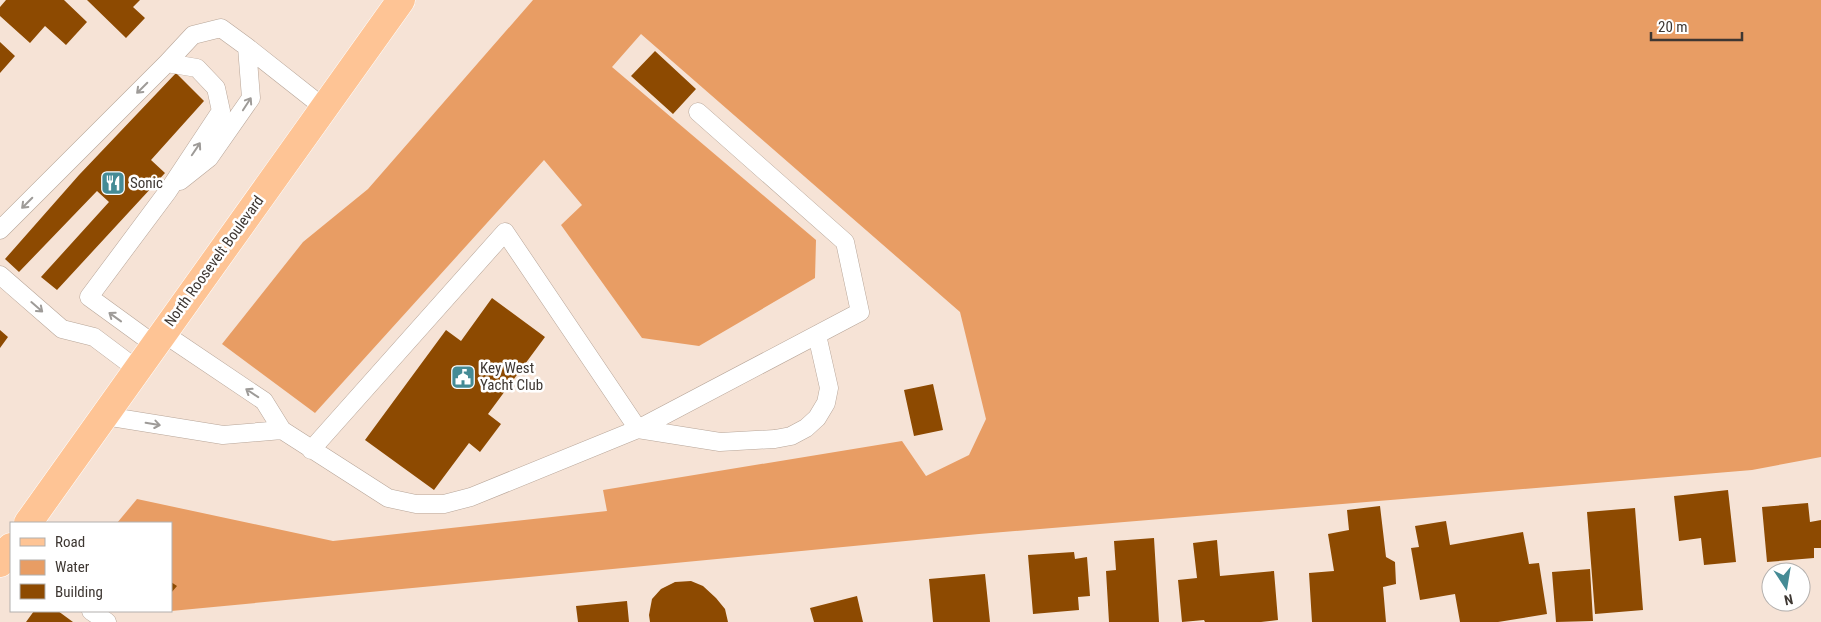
<svg xmlns="http://www.w3.org/2000/svg" width="1821" height="622" viewBox="0 0 1821 622" font-family="'Roboto Condensed',sans-serif">
<style>
.water{fill:#e89d64}
.building{fill:#8d4a01}
.lines{fill:none;stroke-linecap:round;stroke-linejoin:round}
.service-casing{stroke:#b7a598;stroke-width:19}
.primary-casing{stroke:#fff;stroke-width:29}
.service{stroke:#fff;stroke-width:18}
.primary{stroke:#fec495;stroke-width:28}
.oneway{stroke:#9e9b98}
.labels{text-anchor:middle;stroke-width:5;stroke-linejoin:round;paint-order:stroke}
.poi-label{font-size:15px;fill:#3e3732;stroke:#fff;text-anchor:start}
.street-label{font-size:15px;fill:#3e3732;stroke:#fff}
</style>
<rect width="100%" height="100%" fill="#f6e3d6"/>
<path class="water" d="M 533,0 L 1821,0 L 1821,457 L 1752,470 L 979,534 L 171,611 L 171,523 L 117,523 L 137,499 L 333,541 L 607,511 L 603,490 L 902,441 L 926,476 L 969,455 L 986,419 L 960,312 L 641,34 L 612,67 L 816,240 L 815,278 L 699,346 L 642,338 L 561,225 L 582,205 L 544,160 L 315,413 L 222,344 L 303,242 L 368,189 Z"/>
<path class="building" d="M 6,0 L 64,0 L 87,22 L 66,45 L 45,26 L 30,43 L 0,16 L 0,7 Z
M 87,0 L 140,0 L 133,7 L 145,18 L 126,38 Z
M 0,42 L 15,56 L 0,73 Z
M 655,51 L 696,89 L 673,114 L 631,76 Z
M 176,73 L 204,101 L 151,160 L 165,173 L 57,290 L 41,277 L 109,202 L 97,191 L 19,272 L 5,259 L 79,175 Z
M 492,298 L 545,337 L 488,414 L 501,424 L 480,452 L 469,443 L 434,490 L 365,440 L 446,330 L 461,341 Z
M 0,330 L 8,337 L 0,348 Z
M 933,384 L 943,430 L 914,436 L 904,390 Z
M 1728,490 L 1736,562 L 1704,565 L 1701,538 L 1679,541 L 1674,496 Z
M 1808,503 L 1810,522 L 1821,520 L 1821,548 L 1814,548 L 1814,558 L 1767,562 L 1762,507 Z
M 1380,506 L 1386,557 L 1395,562 L 1396,584 L 1383,587 L 1386,622 L 1312,622 L 1309,573 L 1334,571 L 1328,534 L 1349,530 L 1347,510 Z
M 1635,508 L 1643,610 L 1595,614 L 1587,512 Z
M 1446,521 L 1450,545 L 1523,532 L 1529,564 L 1539,563 L 1547,614 L 1498,622 L 1460,622 L 1455,594 L 1420,600 L 1411,548 L 1419,547 L 1415,526 Z
M 1154,538 L 1159,622 L 1109,622 L 1106,571 L 1116,570 L 1114,541 Z
M 1217,540 L 1220,576 L 1274,571 L 1278,620 L 1261,622 L 1205,622 L 1204,620 L 1182,622 L 1178,580 L 1197,578 L 1193,543 Z
M 1074,552 L 1075,559 L 1087,557 L 1090,596 L 1078,597 L 1079,610 L 1033,614 L 1028,555 Z
M 1590,569 L 1593,621 L 1556,622 L 1552,572 Z
M 985,574 L 990,622 L 933,622 L 929,579 Z
M 691,581 L 703,586 L 716,598 L 725,609 L 728,622 L 650,622 L 649,615 L 652,599 L 661,589 L 675,582 Z
M 171,582 L 177,586 L 171,593 Z
M 857,596 L 863,622 L 814,622 L 810,608 Z
M 627,601 L 629,622 L 578,622 L 576,606 Z
M 34,611 L 58,611 L 73,622 L 26,622 Z"/>
<g class="lines">
<g class="service-casing">
<path id="service" d="M 247,47 L 323,107
M 167,63 L 193,35 L 221,28 L 247,47 L 251,98 L 209,158 L 180,181
M 0,230 L 167,63 L 197,68 L 216,88 L 221,111 L 168,191 L 89,297 L 155,345
M 0,275 L 62,329 L 94,337 L 138,370
M 163,333 L 264,401 L 282,430 L 388,498 L 416,504 L 444,504 L 471,497 L 638,429 L 860,312 L 845,242 L 698,112
M 105,416 L 223,435 L 282,430
M 311,450 L 505,232 L 638,429 L 720,442 L 775,439 L 791,436 L 806,428 L 817,418 L 826,403 L 829,388 L 817,335
M 91,611 L 107,622"/>
</g>
<g class="primary-casing">
<path id="primary" d="M 28,523 L 401,0
M 0,563 L 11,547"/>
</g>
<use href="#service" class="service"/>
<use href="#primary" class="primary"/>
</g>
<defs><path id="oneway-shaft" d="M-6 0H5M1.5-3L5.5 0L1.5 3" fill="none" stroke-width="1.6" stroke-linecap="round" stroke-linejoin="round" transform="scale(1.25)"/></defs>
<g class="oneway">
<use href="#oneway-shaft" transform="translate(142 88) rotate(135)"/>
<use href="#oneway-shaft" transform="translate(247 104) rotate(-57)"/>
<use href="#oneway-shaft" transform="translate(196 149) rotate(-56)"/>
<use href="#oneway-shaft" transform="translate(27 203) rotate(135)"/>
<use href="#oneway-shaft" transform="translate(37 307) rotate(41)"/>
<use href="#oneway-shaft" transform="translate(115 317) rotate(-144)"/>
<use href="#oneway-shaft" transform="translate(252 393) rotate(-146)"/>
<use href="#oneway-shaft" transform="translate(153 424) rotate(9)"/>
</g>
<defs>
<g id="restaurant-square" transform="scale(1.25)"><rect x="-9" y="-9" width="18" height="18" rx="4" fill="#458b95" stroke="#fff"/><path d="M-5-6h1v4h1v-4h1v4h1v-4h1v5L-1.5 .5V6h-2V.5L-5-1ZM5-6V6H3V1.5H1.5Q1.5-4 5-6Z" fill="#fff"/></g>
<g id="civic-square" transform="scale(1.25)"><rect x="-9" y="-9" width="18" height="18" rx="4" fill="#458b95" stroke="#fff"/><path d="M-.6-6.5H3V-4.5H.6V-3L4-1V1h2V6H-6V1h2V-1L-.6-3ZM-1.2 2.5V6h2.4V2.5Z" fill="#fff"/></g>
</defs>
<g fill-rule="evenodd">
<use href="#restaurant-square" x="113" y="183"/>
<use href="#civic-square" x="463" y="377"/>
</g>
<g class="labels">
<g class="poi-label">
<text x="130" y="188">Sonic</text>
<text x="480" y="373">Key West<tspan x="480" dy="17">Yacht Club</tspan></text>
</g>
<g class="street-label">
<text transform="translate(214 261) rotate(-54)" y="5">North Roosevelt Boulevard</text>
</g>
</g>
<rect x="10" y="522" width="162" height="90" fill="#ffffff" stroke="#b2afad"/>
<rect x="20" y="538" width="25" height="8" fill="#fec495" stroke="#b2afad"/>
<text x="55" y="547" font-size="15" fill="#3e3732">Road</text>
<rect x="20" y="560" width="25" height="15" fill="#e89d64" stroke="#b2afad"/>
<text x="55" y="572" font-size="15" fill="#3e3732">Water</text>
<rect x="20" y="584" width="25" height="15" fill="#8d4a01" stroke="#b2afad"/>
<text x="55" y="597" font-size="15" fill="#3e3732">Building</text>
<g transform="translate(1786 587) rotate(168)"><circle r="24" fill="#ffffff" stroke="#b2afad"/>
<path d="M0-4L9 19L0 12L-9 19Z" fill="#458b95"/>
<text y="-8" font-size="14" font-weight="bold" text-anchor="middle" fill="#3e3732">N</text>
</g>
<path d="M1651 32v8h91v-8" fill="none" stroke="#3e3732" stroke-width="2.5"/>
<text x="1658" y="32" font-size="15" fill="#3e3732" stroke="#ffffff" stroke-width="4" paint-order="stroke">20 m</text>
</svg>
